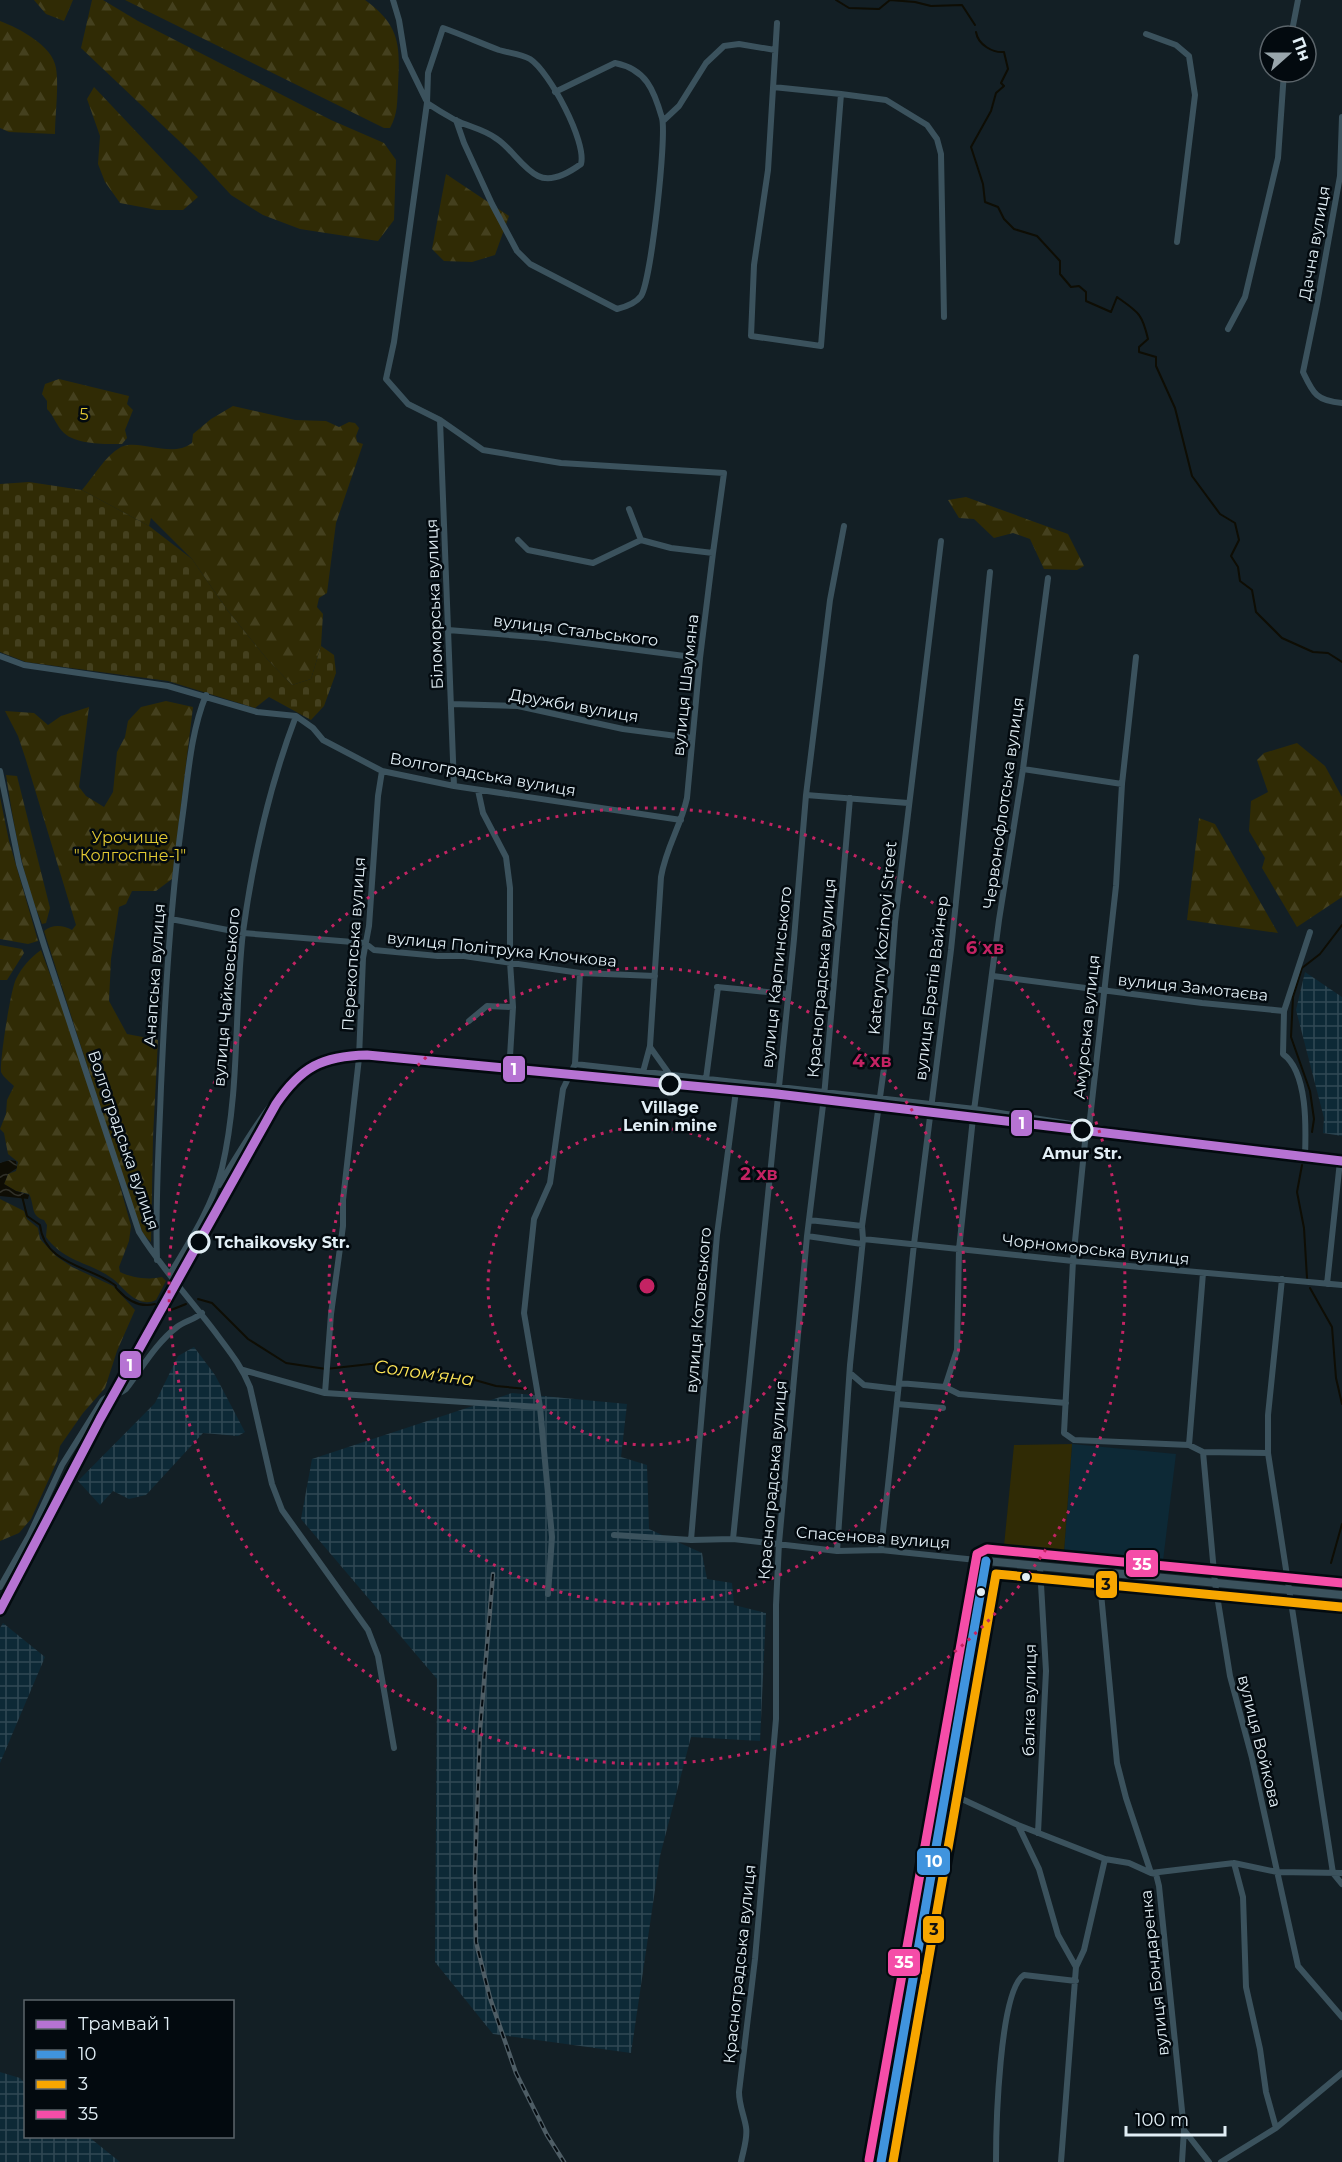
<svg xmlns="http://www.w3.org/2000/svg" width="1342" height="2162" viewBox="0 0 1342 2162" font-family="Montserrat,sans-serif">
<style>
.built{fill:#0d2936}
.industrial{fill:url(#industrial-grid)}
.green{fill:#302b05}
.forest{fill:url(#forest-firs)}
.cemetery{fill:url(#cemetery-stones)}
.water{fill:url(#water-waves)}
.lines{fill:none;stroke-linecap:round;stroke-linejoin:round}
.stream{stroke:#0e0d04;stroke-width:2}
.minor{stroke:#3b525d;stroke-width:6}
.tertiary{stroke:#3b525d;stroke-width:8}
.rail-casing{stroke:#4e5d65;stroke-width:4.5}
.rail{stroke:#030a0f;stroke-width:2;stroke-dasharray:7;stroke-linecap:butt}
.bus-1-casing{stroke:#030a0f;stroke-width:14}
.bus-2-casing{stroke:#030a0f;stroke-width:14}
.bus-3-casing{stroke:#030a0f;stroke-width:14}
.bus-1{stroke:#4094de;stroke-width:9}
.bus-2{stroke:#f7a600;stroke-width:9}
.bus-3{stroke:#f54da8;stroke-width:9}
.tram-1-casing{stroke:#030a0f;stroke-width:14}
.tram-1{stroke:#b673d3;stroke-width:9}
.ring{fill:none;stroke:#c42363;stroke-width:3;stroke-dasharray:3 6}
.stop-dot{fill:#030a0f;stroke:#e1eef5;stroke-width:3}
.bus-dot{fill:#e1eef5;stroke:#030a0f;stroke-width:2}
.labels{text-anchor:middle;stroke-width:5;stroke-linejoin:round;paint-order:stroke}
.street-label{font-size:16px;fill:#e1eef5;stroke:#030a0f}
.park-label{font-size:16px;fill:#e2c932;stroke:#030a0f}
.stop-label{font-size:16px;font-weight:bold;fill:#e1eef5;stroke:#030a0f}
.water-label{font-size:18px;font-style:italic;fill:#fde456;stroke:#030a0f}
.centre{fill:#c42363;stroke:#030a0f;stroke-width:3}
.ring-label{font-size:18px;text-anchor:middle;font-weight:bold;fill:#c42363;stroke:#030a0f;stroke-width:5;stroke-linejoin:round;paint-order:stroke}
.line-badge{stroke:#030a0f;stroke-width:2}
.badge-label{font-size:16px;text-anchor:middle;font-weight:bold;fill:#fff}
.pale-badge-label{font-size:16px;text-anchor:middle;font-weight:bold;fill:#111}
</style>
<defs>
<pattern id="industrial-grid" width="8" height="8" patternUnits="userSpaceOnUse" patternTransform="scale(1.5)"><rect width="8" height="8" fill="#0d2936"/><path d="M0 4h8M4 0v8" fill="none" stroke="#304854"/></pattern>
<pattern id="forest-firs" width="22" height="20" patternUnits="userSpaceOnUse" patternTransform="scale(1.5)"><rect width="22" height="20" fill="#302b05"/><path d="M5 1l3.5 6h-7zM16 11l3.5 6h-7z" fill="#44401e"/></pattern>
<pattern id="cemetery-stones" width="16" height="16" patternUnits="userSpaceOnUse" patternTransform="scale(1.5)"><rect width="16" height="16" fill="#302b05"/><path d="M2 7V4a2 2 0 0 1 4 0v3zM10 15v-3a2 2 0 0 1 4 0v3z" fill="#44401e"/></pattern>
<pattern id="water-waves" width="16" height="10" patternUnits="userSpaceOnUse" patternTransform="scale(1.5)"><rect width="16" height="10" fill="#0e0d04"/><path d="M0 5q4-4 8 0t8 0" fill="none" stroke="#313129"/></pattern>
</defs>
<rect width="100%" height="100%" fill="#131f25"/>
<path class="built" d="M 1072,1444 L 1176,1454 L 1163,1561 L 1064,1552 Z"/>
<path class="industrial" d="M 1305,972 L 1342,997 L 1342,1136 L 1323,1133 L 1324,1118 L 1296,1010 Z
M 194,1347 L 215,1375 L 245,1432 L 238,1436 L 203,1433 L 146,1495 L 129,1499 L 113,1491 L 100,1505 L 78,1481 L 155,1403 L 178,1356 Z
M 512,1393 L 627,1404 L 621,1457 L 647,1465 L 649,1529 L 702,1553 L 707,1579 L 732,1583 L 734,1605 L 766,1613 L 760,1741 L 691,1737 L 660,1856 L 631,2053 L 493,2034 L 435,1962 L 437,1679 L 301,1519 L 312,1459 Z
M 3,1623 L 45,1657 L 0,1763 L 0,1628 Z
M 0,2072 L 20,2078 L 25,2083 L 26,2136 L 89,2137 L 120,2162 L 0,2162 Z"/>
<path class="green" d="M 1072,1444 L 1064,1552 L 1004,1546 L 1014,1445 Z"/>
<path class="forest" d="M 34,0 L 73,0 L 64,21 L 46,14 Z
M 92,0 L 103,0 L 138,21 L 331,120 L 384,143 L 396,160 L 394,220 L 378,241 L 300,229 L 263,215 L 231,195 L 196,157 L 81,48 Z
M 125,0 L 365,0 C 401,26 400,46 398,87 C 397,102 398,114 390,128 L 384,128 Z
M 0,21 C 19,28 53,46 56,68 C 59,86 55,115 55,134 L 9,132 L 0,128 Z
M 94,87 L 198,197 L 183,210 L 157,210 L 120,203 L 105,182 L 98,164 L 100,136 L 87,99 Z
M 446,174 L 509,216 L 495,255 L 472,262 L 444,261 L 432,249 Z
M 59,379 L 129,396 L 127,404 L 133,410 L 125,430 L 127,438 L 122,444 C 106,444 77,445 64,433 C 57,427 54,416 47,409 L 47,401 L 42,394 L 45,384 Z
M 233,406 L 295,420 L 326,421 L 339,427 L 349,422 L 355,423 L 359,428 L 356,436 L 357,442 L 363,444 L 336,523 L 327,593 L 319,598 L 317,607 L 323,614 L 321,646 L 311,679 L 292,685 L 267,659 L 228,611 L 192,559 L 151,518 L 149,526 L 82,490 C 95,475 104,457 121,447 C 139,438 171,459 192,443 L 193,434 L 211,419 Z
M 966,497 L 1068,534 L 1084,566 L 1077,570 L 1044,569 L 1030,539 L 1013,533 L 994,538 L 974,519 L 959,518 L 948,500 Z
M 166,701 L 193,707 L 172,879 L 156,891 L 132,891 L 126,904 L 119,907 L 111,959 L 109,1001 L 127,1034 L 158,1040 L 153,1137 L 151,1242 L 144,1235 L 137,1221 L 44,931 C 52,924 63,925 72,930 L 76,925 L 26,760 L 18,736 L 5,711 L 34,713 L 48,725 L 61,716 L 89,707 L 79,787 L 86,796 L 104,807 L 113,792 L 117,752 L 125,737 L 128,721 L 141,707 Z
M 1297,743 L 1325,766 L 1342,797 L 1342,897 L 1297,927 L 1262,868 L 1265,858 L 1249,831 L 1251,801 L 1268,792 L 1257,760 L 1264,753 Z
M 6,775 L 17,776 L 50,908 L 46,923 L 42,924 C 22,876 14,826 6,775 Z
M 0,797 L 9,841 L 38,941 L 28,944 L 0,939 Z
M 1199,818 L 1215,824 L 1278,933 L 1187,920 Z
M 0,945 L 22,949 L 24,953 L 7,980 L 0,980 Z
M 41,950 L 68,1023 L 115,1168 L 131,1226 L 129,1241 L 119,1267 L 120,1272 C 132,1278 149,1280 162,1277 L 166,1281 L 156,1300 C 150,1303 144,1303 138,1300 C 127,1295 122,1286 113,1279 C 90,1262 64,1262 46,1237 L 47,1225 L 44,1220 C 30,1216 35,1205 29,1194 L 16,1191 L 4,1184 L 8,1174 L 16,1171 L 18,1162 L 8,1154 L 4,1133 L 0,1129 L 6,1114 L 7,1100 L 14,1086 C 10,1082 4,1078 1,1072 C 0,1060 10,992 16,979 C 22,967 30,958 41,950 Z
M 0,1199 L 24,1211 L 27,1219 L 38,1228 L 40,1239 L 56,1256 L 72,1267 L 113,1286 L 135,1310 L 117,1351 L 105,1388 L 83,1413 L 60,1446 L 57,1461 L 31,1519 L 19,1533 L 0,1541 Z"/>
<path class="cemetery" d="M 29,482 L 82,490 L 149,526 L 192,559 L 228,611 L 267,659 L 292,685 L 311,679 L 321,646 L 334,655 L 336,673 L 324,706 L 311,720 L 269,697 L 255,708 L 168,681 L 26,662 L 0,652 L 0,484 Z"/>
<path class="water" d="M 10,1160 L 16,1161 L 17,1168 L 8,1174 L 4,1184 L 16,1191 L 29,1195 L 28,1199 L 0,1196 L 0,1163 Z"/>
<g class="lines">
<path class="stream" d="M 836,0 L 849,8 L 879,9 L 890,0 L 915,2 L 931,6 L 962,5 L 975,25
M 976,32 C 978,45 993,53 1004,52 L 1008,69 L 1001,83 L 1004,86 L 996,93 L 991,111 L 971,147 L 983,184 L 985,202 L 998,207 L 1004,219 L 1014,229 L 1037,236 L 1060,261 L 1060,274 L 1071,287 L 1079,286 L 1086,292 L 1086,301 L 1111,312 L 1117,297 C 1138,312 1142,313 1148,339 L 1139,347 L 1139,352 L 1156,357 L 1156,366 L 1175,408 L 1192,476 L 1220,514 L 1235,523 L 1239,540 L 1231,556 L 1238,567 L 1240,581 L 1252,590 L 1256,612 L 1282,638 L 1313,652 L 1328,653 L 1342,662
M 1312,1132 L 1314,1119 L 1310,1091 L 1291,1037 L 1293,997 L 1302,968 L 1320,954 L 1342,925
M 1302,1165 L 1297,1192 L 1304,1228 L 1307,1278
M 22,1196 L 27,1216 L 40,1225 C 44,1263 87,1266 112,1283 C 120,1288 112,1284 118,1290 C 128,1301 140,1308 155,1304
M 1310,1288 L 1332,1327 L 1336,1378 L 1342,1404
M 198,1299 L 212,1303 L 248,1339 L 286,1363 L 326,1369 L 379,1363 L 412,1370 L 425,1376 L 457,1375 L 496,1386 L 527,1389
M 166,1309 L 171,1310 L 186,1304
M 1331,1563 L 1342,1524"/>
<path class="minor" d="M 393,0 L 399,20 L 405,57 L 426,100
M 1146,34 L 1176,45 L 1189,56 L 1195,95 L 1177,242
M 1291,36 L 1298,0
M 773,87 L 841,94 L 821,346 L 751,336 L 754,265 L 768,170 L 777,23
M 841,94 L 886,100 L 927,125 L 937,139 L 941,154 L 944,317
M 427,103 C 436,109 446,115 455,120 C 469,127 484,129 497,139 C 512,149 522,168 538,176 C 552,183 570,172 581,164 C 587,142 549,71 530,59 C 521,54 509,53 499,50 C 480,43 463,35 443,28 L 428,73 L 427,103 L 394,342 L 386,379 L 408,404 L 440,420 L 483,450 L 561,463 L 724,473 L 713,553 L 671,548 L 641,540 L 629,509
M 1342,117 L 1340,176 L 1317,304 L 1303,372 C 1313,393 1316,401 1342,403
M 456,120 L 464,143 L 492,204 L 517,251 L 530,264 L 617,309 C 625,307 636,303 641,296 C 651,281 667,136 662,118 C 654,90 646,69 615,63 L 555,92
M 663,121 L 679,106 L 706,63 L 724,46 L 739,44 L 775,50
M 1228,329 L 1245,297 L 1278,158 L 1284,72
M 440,420 L 454,786
M 518,540 L 528,550 L 593,563 L 641,540
M 448,630 L 546,638 L 700,658
M 0,656 L 24,665 L 168,686 L 257,712 L 296,716 L 313,728 L 323,740 L 382,771 L 454,786 L 681,820
M 1136,657 L 1122,784 L 1116,886 L 1089,1128 L 1087,1128 L 1086,1132 L 1073,1261 L 1064,1433 L 1074,1440 L 1189,1445 L 1203,1452 L 1268,1453
M 451,704 L 518,706 L 623,729 L 692,738
M 1023,769 L 1122,784
M 0,771 L 19,864 L 44,945 L 139,1232 C 162,1269 192,1301 218,1336 C 230,1352 242,1367 250,1387 L 272,1484 L 282,1510 L 368,1630 L 378,1656 L 394,1748
M 478,790 L 483,813 L 506,857 L 510,888 L 510,962 L 513,1007 L 509,1073
M 806,795 L 908,803
M 171,919 L 243,933 L 365,943 L 374,950 L 438,956 L 464,956 L 580,973 L 655,976
M 993,976 L 1202,1003 L 1284,1011
M 717,987 L 788,994
M 469,1021 L 487,1006 L 513,1007
M 650,1047 L 670,1075
M 359,1058 L 567,1077
M 575,1064 L 975,1109 L 1155,1137 L 1178,1142 L 1342,1161
M 643,1072 L 650,1046 L 661,877 C 666,847 681,826 687,798 L 700,658 L 713,553
M 706,1079 L 718,987
M 1305,1156 C 1306,1129 1308,1072 1283,1054 L 1284,1011 L 1310,932
M 219,1185 C 247,1142 279,1074 331,1059 C 340,1056 350,1056 359,1055
M 809,1220 L 862,1226
M 807,1236 L 862,1244
M 863,1239 L 1073,1261 L 1342,1285
M 157,1260 C 155,1202 159,1145 161,1087 C 165,998 170,908 182,820 C 188,779 190,734 206,695
M 170,1274 C 190,1241 213,1205 222,1168 C 240,1091 234,1010 243,932 C 253,858 269,787 296,716
M 1282,1279 L 1268,1415 L 1268,1453 L 1333,1873 L 1342,1884
M 1327,1284 L 1340,1161
M 243,1370 L 325,1393 L 331,1314 L 343,1226 L 343,1200 L 359,1058 L 363,958 L 369,926 L 378,796 L 382,771
M 850,1373 L 864,1385 L 898,1389
M 899,1383 L 945,1387 L 959,1394 L 1066,1403
M 945,1387 L 957,1350 L 959,1249 L 973,1118 L 999,920 L 1023,769 L 1048,578
M 325,1393 L 540,1407
M 897,1404 L 943,1408
M 1189,1445 L 1203,1273
M 1203,1452 L 1215,1583 L 1230,1676 L 1252,1758 L 1298,1966 L 1342,2017
M 614,1535 L 691,1540 L 733,1539 L 837,1551 L 881,1550 L 986,1561
M 733,1539 L 794,939 L 806,795 L 830,600 L 844,526
M 691,1540 L 717,1235 L 737,1083
M 881,1550 L 914,1244 L 951,950 L 990,572
M 837,1551 L 850,1365 L 863,1239 L 862,1226 L 885,1061 L 895,922 L 941,541
M 1099,1572 L 1117,1763 L 1126,1798 L 1151,1873 L 1156,1874 L 1159,1886 L 1184,2130 L 1209,2162
M 0,1587 L 29,1536 L 62,1465 L 102,1401 C 109,1393 118,1396 126,1389 C 142,1368 156,1343 177,1327 C 185,1321 194,1320 202,1313
M 548,1594 L 552,1537 L 540,1407 L 524,1313 L 534,1219 L 550,1183 L 563,1089 L 575,1064 L 580,973
M 944,1793 L 964,1800 L 1018,1825 L 1105,1859 L 1129,1863 L 1151,1873 L 1234,1863 L 1277,1872 L 1342,1873
M 1018,1825 L 1039,1869 L 1058,1935 L 1076,1967
M 1038,1833 L 1046,1671 L 1040,1567
M 1234,1863 L 1243,1897 L 1246,1987 L 1260,2049 L 1266,2092 L 1276,2128
M 741,2162 C 743,2151 748,2138 746,2127 C 744,2115 739,2105 739,2092 L 755,1959 L 776,1719 L 776,1605 L 779,1543 L 807,1236 L 824,1097 L 850,798
M 996,2162 C 996,2130 999,1990 1024,1975 L 1076,1981
M 1061,2162 L 1076,1967 L 1084,1950 L 1105,1859
M 1182,2162 L 1184,2130
M 1221,2162 L 1276,2128 L 1342,2073"/>
<path class="tertiary" d="M 881,2162 L 986,1561 L 1342,1595"/>
<g class="rail-casing">
<path id="rail" d="M 493,1574 L 480,1730 L 475,1872 L 476,1942 L 490,1998 L 516,2073 L 547,2135 L 564,2162"/>
</g>
<use href="#rail" class="rail"/>
<g class="bus-1-casing">
<path id="bus-1" d="M 881,2162 L 986,1561"/>
</g>
<g class="bus-2-casing">
<path id="bus-2" d="M 893,2162 L 996,1574 L 1341,1607"/>
</g>
<g class="bus-3-casing">
<path id="bus-3" d="M 869,2160 L 977,1554 L 987,1549 L 1342,1583"/>
</g>
<use href="#bus-1" class="bus-1"/>
<use href="#bus-2" class="bus-2"/>
<use href="#bus-3" class="bus-3"/>
<g class="tram-1-casing">
<path id="tram-1" d="M 0,1610 L 100,1419 L 276,1104 C 301,1067 322,1056 367,1055 L 777,1094 L 1342,1161"/>
</g>
<use href="#tram-1" class="tram-1"/>
</g>
<g class="ring">
<circle cx="647" cy="1286" r="159"/>
<circle cx="647" cy="1286" r="318"/>
<circle cx="647" cy="1286" r="478"/>
</g>
<g class="stop-dot">
<circle cx="670" cy="1084" r="10"/>
<circle cx="1082" cy="1130" r="10"/>
<circle cx="199" cy="1242" r="10"/>
</g>
<g class="bus-dot">
<circle cx="1026" cy="1577" r="5"/>
<circle cx="981" cy="1592" r="5"/>
</g>
<g class="labels">
<g class="street-label">
<text transform="translate(1314 243) rotate(-80)" y="6">Дачна вулиця</text>
<text transform="translate(434 604) rotate(-92)" y="6">Біломорська вулиця</text>
<text transform="translate(576 630) rotate(7)" y="6">вулиця Стальського</text>
<text transform="translate(685 685) rotate(-84)" y="6">вулиця Шаумяна</text>
<text transform="translate(574 705) rotate(10)" y="6">Дружби вулиця</text>
<text transform="translate(483 774) rotate(10)" y="6">Волгоградська вулиця</text>
<text transform="translate(1003 803) rotate(-82)" y="6">Червонофлотська вулиця</text>
<text transform="translate(882 938) rotate(-85)" y="6">Kateryny Kozinoyi Street</text>
<text transform="translate(353 944) rotate(-86)" y="6">Перекопська вулиця</text>
<text transform="translate(502 949) rotate(6)" y="6">вулиця Політрука Клочкова</text>
<text transform="translate(154 975) rotate(-86)" y="6">Анапська вулиця</text>
<text transform="translate(776 977) rotate(-84)" y="6">вулиця Карпинського</text>
<text transform="translate(821 978) rotate(-85)" y="6">Красноградська вулиця</text>
<text transform="translate(1193 987) rotate(6)" y="6">вулиця Замотаєва</text>
<text transform="translate(931 988) rotate(-83)" y="6">вулиця Братів Вайнер</text>
<text transform="translate(226 997) rotate(-85)" y="6">вулиця Чайковського</text>
<text transform="translate(1086 1027) rotate(-84)" y="6">Амурська вулиця</text>
<text transform="translate(124 1140) rotate(71)" y="6">Волгоградська вулиця</text>
<text transform="translate(1096 1249) rotate(6)" y="6">Чорноморська вулиця</text>
<text transform="translate(698 1310) rotate(-85)" y="6">вулиця Котовського</text>
<text transform="translate(772 1480) rotate(-85)" y="6">Красноградська вулиця</text>
<text transform="translate(873 1537) rotate(4)" y="6">Спасенова вулиця</text>
<text transform="translate(1029 1700) rotate(-89)" y="6">балка вулиця</text>
<text transform="translate(1260 1741) rotate(76)" y="6">вулиця Войкова</text>
<text transform="translate(739 1964) rotate(-84)" y="6">Красноградська вулиця</text>
<text transform="translate(1154 1973) rotate(-96)" y="6">вулиця Бондаренка</text>
</g>
<g class="park-label">
<text x="84" y="420">5</text>
<text x="130" y="843">Урочище<tspan x="130" dy="18">"Колгоспне-1"</tspan></text>
</g>
<g class="stop-label">
<text x="670" y="1113">Village<tspan x="670" dy="18">Lenin mine</tspan></text>
<text x="1082" y="1159">Amur Str.</text>
<text x="215" y="1248" text-anchor="start">Tchaikovsky Str.</text>
</g>
<g class="water-label">
<text transform="translate(424 1373) rotate(8)" y="6">Солом'яна</text>
</g>
</g>
<circle cx="647" cy="1286" r="9" class="centre"/>
<g class="ring-label">
<text x="985" y="954">6 хв</text>
<text x="872" y="1067">4 хв</text>
<text x="759" y="1180">2 хв</text>
</g>
<g class="line-badge">
<rect x="502" y="1055" width="24" height="28" rx="6" fill="#b673d3"/>
<rect x="1010" y="1109" width="23" height="28" rx="6" fill="#b673d3"/>
<rect x="119" y="1350" width="23" height="29" rx="6" fill="#b673d3"/>
<rect x="1125" y="1549" width="34" height="29" rx="6" fill="#f54da8"/>
<rect x="1095" y="1570" width="23" height="29" rx="6" fill="#f7a600"/>
<rect x="916" y="1847" width="35" height="29" rx="6" fill="#4094de"/>
<rect x="922" y="1915" width="23" height="29" rx="6" fill="#f7a600"/>
<rect x="887" y="1948" width="34" height="29" rx="6" fill="#f54da8"/>
</g>
<g class="badge-label">
<text x="514" y="1075">1</text>
<text x="1022" y="1129">1</text>
<text x="130" y="1371">1</text>
<text x="1142" y="1570">35</text>
<text x="934" y="1867">10</text>
<text x="904" y="1968">35</text>
</g>
<g class="pale-badge-label">
<text x="1106" y="1590">3</text>
<text x="934" y="1935">3</text>
</g>
<rect x="24" y="2000" width="210" height="138" fill="#030a0f" stroke="#5c656b" stroke-width="1.5"/>
<rect x="36" y="2020" width="30" height="9" fill="#b673d3" stroke="#5c656b" stroke-width="1.5"/>
<text x="78" y="2030" font-size="18" fill="#e1eef5">Трамвай 1</text>
<rect x="36" y="2050" width="30" height="9" fill="#4094de" stroke="#5c656b" stroke-width="1.5"/>
<text x="78" y="2060" font-size="18" fill="#e1eef5">10</text>
<rect x="36" y="2080" width="30" height="9" fill="#f7a600" stroke="#5c656b" stroke-width="1.5"/>
<text x="78" y="2090" font-size="18" fill="#e1eef5">3</text>
<rect x="36" y="2110" width="30" height="9" fill="#f54da8" stroke="#5c656b" stroke-width="1.5"/>
<text x="78" y="2120" font-size="18" fill="#e1eef5">35</text>
<g transform="translate(1288 54) rotate(69)"><circle r="28" fill="#030a0f" stroke="#5c656b" stroke-width="1.5"/>
<path d="M0-4.5L10 22L0 15L-10 22Z" fill="#99a6ac"/>
<text y="-9" font-size="16" font-weight="bold" text-anchor="middle" fill="#e1eef5">Пн</text>
</g>
<path d="M1126 2126v9h99v-9" fill="none" stroke="#e1eef5" stroke-width="3"/>
<text x="1135" y="2126" font-size="18" fill="#e1eef5" stroke="#030a0f" stroke-width="4.5" paint-order="stroke">100 m</text>
</svg>
